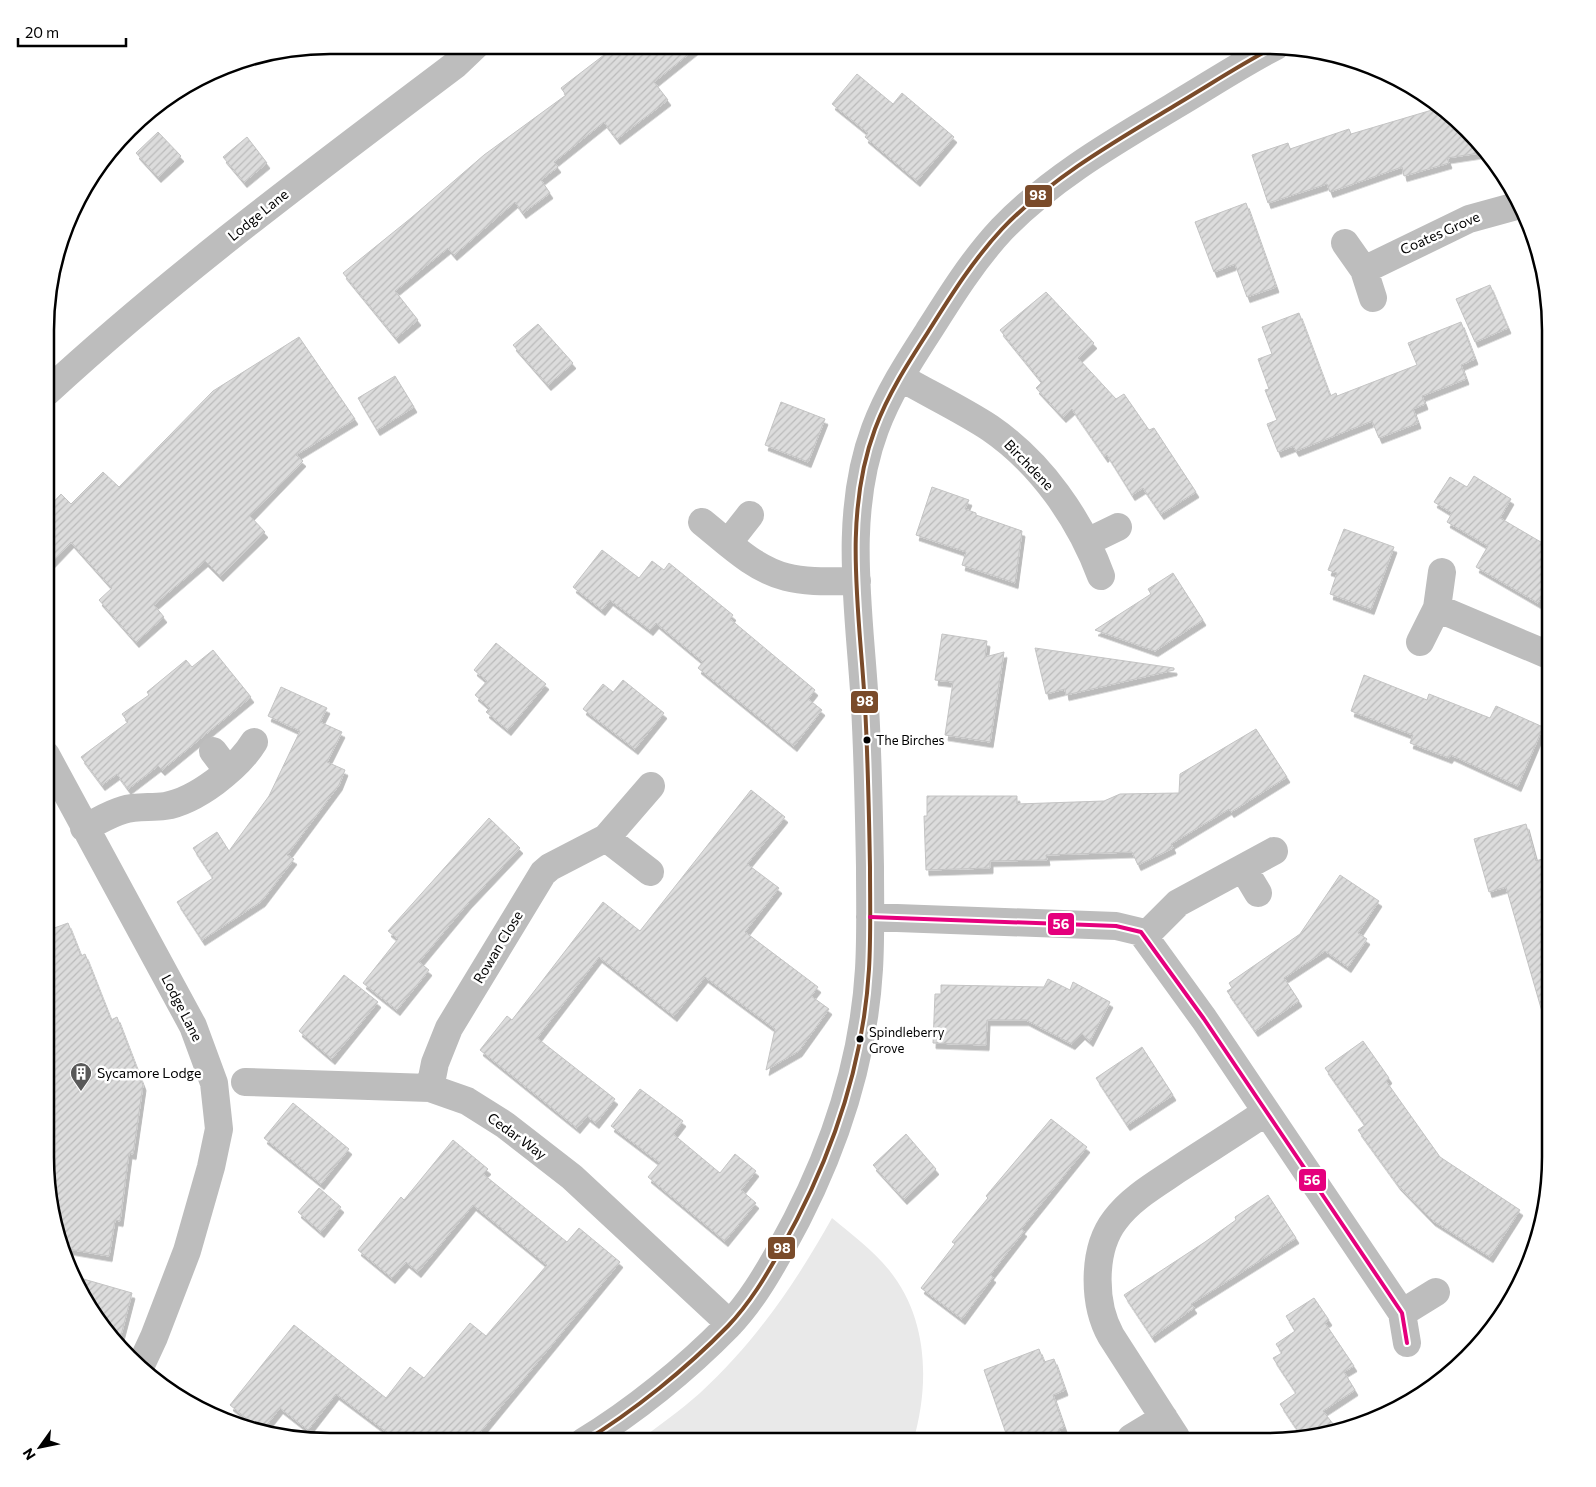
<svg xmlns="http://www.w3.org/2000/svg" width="1596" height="1487" viewBox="0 0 1596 1487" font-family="Commissioner,sans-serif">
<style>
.green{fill:#e9e9e9}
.building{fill:url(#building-hatch);stroke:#c4c4c4;filter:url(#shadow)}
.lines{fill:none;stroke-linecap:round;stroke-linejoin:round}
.minor{stroke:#bdbdbd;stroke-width:28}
.bus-1-casing{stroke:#fff;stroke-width:8}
.bus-2-casing{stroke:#fff;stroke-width:8}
.bus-1{stroke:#7a4b2a;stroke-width:4}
.bus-2{stroke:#e5007d;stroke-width:4}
.bus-dot{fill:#000;stroke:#fff;stroke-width:2}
.labels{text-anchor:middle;stroke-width:5;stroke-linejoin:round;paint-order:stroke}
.bus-label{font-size:13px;fill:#000;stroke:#fff;text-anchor:start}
.street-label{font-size:14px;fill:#000;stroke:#fff}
.poi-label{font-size:14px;fill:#000;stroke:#fff;text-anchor:start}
.rim{fill:none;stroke:#000;stroke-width:2.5}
.line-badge{stroke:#fff;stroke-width:2}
.badge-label{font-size:14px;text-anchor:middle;font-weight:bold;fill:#fff}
</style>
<defs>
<pattern id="building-hatch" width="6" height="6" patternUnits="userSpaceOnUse" patternTransform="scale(1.25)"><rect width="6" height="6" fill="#dcdcdc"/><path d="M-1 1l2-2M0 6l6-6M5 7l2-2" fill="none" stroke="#bbb"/></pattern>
<filter id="shadow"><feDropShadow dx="3" dy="5.5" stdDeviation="0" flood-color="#0004"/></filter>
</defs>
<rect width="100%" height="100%" fill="#fff"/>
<path class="green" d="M 832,1218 C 851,1234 873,1250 889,1270 C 928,1318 930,1384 913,1442 L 637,1442 C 658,1426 680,1411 700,1393 C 754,1344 797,1281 832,1218 Z"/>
<path class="building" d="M 617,45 L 700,45 L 654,82 L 668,100 L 617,139 L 604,122 L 554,162 L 558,167 L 541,180 L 550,193 L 523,213 L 515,202 L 454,255 L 448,248 L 395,291 L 418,320 L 396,338 L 343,273 L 411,218 L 484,155 L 566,95 L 561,88 Z
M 857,74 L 893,104 L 902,93 L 954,137 L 917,181 L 865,137 L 868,133 L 832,104 Z
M 1432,110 L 1439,110 L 1481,142 L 1486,152 L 1447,158 L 1449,163 L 1404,176 L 1402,167 L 1330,192 L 1327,184 L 1268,203 L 1252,155 L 1288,143 L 1290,149 L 1349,129 L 1351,134 Z
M 158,132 L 181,156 L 158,177 L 136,153 Z
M 247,137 L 267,163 L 244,182 L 223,157 Z
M 1246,203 L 1276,287 L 1247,297 L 1235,264 L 1214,272 L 1195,222 Z
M 1490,285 L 1508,328 L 1475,342 L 1456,299 Z
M 1046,292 L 1094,343 L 1078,358 L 1116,399 L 1124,394 L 1149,430 L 1154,428 L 1196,492 L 1161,514 L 1143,488 L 1132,495 L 1107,455 L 1105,457 L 1072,409 L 1063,417 L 1036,388 L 1042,382 L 1000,330 Z
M 1299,313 L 1330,396 L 1336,393 L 1337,396 L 1417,365 L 1408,343 L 1461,322 L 1475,359 L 1461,365 L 1466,379 L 1422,396 L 1425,404 L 1413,409 L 1418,423 L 1379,438 L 1372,421 L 1296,451 L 1293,446 L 1278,452 L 1267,424 L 1277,420 L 1265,390 L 1269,389 L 1258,359 L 1272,354 L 1262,327 Z
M 538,324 L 573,363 L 548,385 L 513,345 Z
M 299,337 L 355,419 L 296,455 L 303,461 L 250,516 L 265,532 L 220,576 L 205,561 L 154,605 L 164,617 L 136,642 L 99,600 L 112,588 L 71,542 L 47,567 L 47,509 L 61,494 L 71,504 L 103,472 L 119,487 L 213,391 Z
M 395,376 L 414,407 L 377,430 L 358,398 Z
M 781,402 L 825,419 L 808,462 L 765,445 Z
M 1474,476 L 1511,499 L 1500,518 L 1551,548 L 1551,581 L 1538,603 L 1476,567 L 1488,546 L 1447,522 L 1452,513 L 1434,502 L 1450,477 L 1467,487 Z
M 932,487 L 969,500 L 965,509 L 976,513 L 976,515 L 1022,531 L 1015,583 L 962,565 L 966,552 L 916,535 Z
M 1344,529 L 1394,547 L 1371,609 L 1330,594 L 1337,573 L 1328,570 Z
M 602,550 L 639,578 L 652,561 L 664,570 L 669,563 L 733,615 L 730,619 L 815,690 L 808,699 L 822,710 L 794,746 L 698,668 L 703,662 L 656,623 L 650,630 L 610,600 L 602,610 L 573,587 Z
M 1173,573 L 1203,620 L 1155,651 L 1095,630 L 1151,594 L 1148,589 Z
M 942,634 L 987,641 L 985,657 L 1004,652 L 990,742 L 945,735 L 953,682 L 935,680 Z
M 496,643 L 546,684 L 508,730 L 486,712 L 490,708 L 475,695 L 487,681 L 474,670 Z
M 1035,648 L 1174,668 L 1174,670 L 1066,695 L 1065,689 L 1046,694 Z
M 213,650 L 251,697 L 162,770 L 158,766 L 128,789 L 117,774 L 102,785 L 81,757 L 128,722 L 122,714 L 149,695 L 147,692 L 186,660 L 192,667 Z
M 1364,675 L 1427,700 L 1429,694 L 1490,718 L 1496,706 L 1543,727 L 1518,786 L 1451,755 L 1449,758 L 1410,743 L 1413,735 L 1351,711 Z
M 623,680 L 664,713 L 635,749 L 583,709 L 603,684 L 613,692 Z
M 281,687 L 327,708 L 320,722 L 342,732 L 327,762 L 345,770 L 339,785 L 287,855 L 294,859 L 262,901 L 202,940 L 177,902 L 213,878 L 193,848 L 217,832 L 229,851 L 269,796 L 300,731 L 268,716 Z
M 1256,729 L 1287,777 L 1231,812 L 1229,809 L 1171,844 L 1173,848 L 1138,865 L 1132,852 L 1046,855 L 1047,860 L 990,861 L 990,868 L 926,870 L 924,816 L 927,816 L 927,796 L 1017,796 L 1017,804 L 1104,801 L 1120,794 L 1179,793 L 1180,774 Z
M 751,790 L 785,817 L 747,864 L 779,888 L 745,932 L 818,987 L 811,996 L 829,1009 L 799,1051 L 766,1070 L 775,1029 L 705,977 L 674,1016 L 599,957 L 537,1038 L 615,1099 L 596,1123 L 587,1116 L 577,1128 L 480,1050 L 507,1016 L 512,1020 L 603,902 L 640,931 Z
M 489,818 L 520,848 L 468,903 L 419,962 L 429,970 L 397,1010 L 363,983 L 398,939 L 388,931 Z
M 1526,824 L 1536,861 L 1542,859 L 1551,893 L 1551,1014 L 1543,1015 L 1506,887 L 1489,892 L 1474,839 Z
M 1340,875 L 1379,901 L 1358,933 L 1367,939 L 1348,967 L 1325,951 L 1284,978 L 1299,1001 L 1255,1031 L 1227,991 L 1232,988 L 1229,983 L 1300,934 Z
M 68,923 L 81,956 L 85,954 L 111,1020 L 117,1017 L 143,1085 L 133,1154 L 129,1153 L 120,1221 L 115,1220 L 109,1256 L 62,1248 L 46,1176 L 46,931 Z
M 344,975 L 378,1002 L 332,1059 L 299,1031 Z
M 1048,979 L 1070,990 L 1073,982 L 1110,1002 L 1090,1041 L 1082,1034 L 1072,1044 L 1026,1020 L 987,1020 L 986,1045 L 933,1043 L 935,994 L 941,994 L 941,985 L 1044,987 Z
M 1363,1041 L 1389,1078 L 1386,1081 L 1440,1157 L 1520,1210 L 1490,1257 L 1432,1220 L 1398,1185 L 1358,1130 L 1365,1125 L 1325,1068 Z
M 1142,1047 L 1173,1095 L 1127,1125 L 1096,1078 Z
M 640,1089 L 683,1121 L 673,1134 L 720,1173 L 735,1154 L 756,1171 L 741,1190 L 756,1203 L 725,1241 L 648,1177 L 660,1163 L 611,1126 Z
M 293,1103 L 349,1149 L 321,1184 L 264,1138 Z
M 1051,1119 L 1087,1147 L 1021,1229 L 1024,1231 L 990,1275 L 993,1277 L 962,1319 L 921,1288 L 955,1244 L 952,1242 L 988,1198 L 986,1196 Z
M 906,1134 L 936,1169 L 904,1199 L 873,1165 Z
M 453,1140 L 488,1169 L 483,1174 L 567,1242 L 579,1228 L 620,1262 L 472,1442 L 400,1442 L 336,1394 L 308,1430 L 280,1408 L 262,1431 L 230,1405 L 294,1325 L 386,1398 L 410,1367 L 424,1378 L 470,1323 L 486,1336 L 547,1265 L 473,1205 L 418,1272 L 406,1262 L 392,1278 L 358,1250 L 401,1197 L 404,1200 Z
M 319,1188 L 341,1207 L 321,1232 L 298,1212 Z
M 1268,1195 L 1296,1238 L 1191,1304 L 1194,1308 L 1152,1337 L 1124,1295 L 1205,1242 L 1236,1220 L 1235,1217 Z
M 73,1276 L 132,1293 L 118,1347 L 115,1345 Z
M 1314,1298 L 1329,1320 L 1325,1323 L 1354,1366 L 1344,1372 L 1355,1390 L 1323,1411 L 1337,1429 L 1302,1437 L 1280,1404 L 1296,1393 L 1273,1358 L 1282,1353 L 1276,1344 L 1295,1331 L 1286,1316 Z
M 1039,1349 L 1044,1362 L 1054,1359 L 1065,1390 L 1053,1395 L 1064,1427 L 1059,1429 L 1063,1442 L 1009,1442 L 984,1370 Z"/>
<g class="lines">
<path class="minor" d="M 1345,243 L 1364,270 L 1373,298
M 1364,270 L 1469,219 L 1520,205
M 900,377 C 929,394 961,409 990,428 C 1041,463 1080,519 1101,576
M 47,392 C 175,274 316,170 455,65 L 476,45
M 702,522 C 727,542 754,569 786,577 C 808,583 834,581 857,581
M 1087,542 L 1118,527
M 728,543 L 750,515
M 1437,608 L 1551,656
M 1420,642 L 1437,608 L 1442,572
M 213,751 L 228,771
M 46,755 L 193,1026 L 214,1083 L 219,1129 L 211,1167 L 187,1251 L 154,1337 L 141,1365
M 84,828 C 97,822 109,814 123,810 C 136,806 151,808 165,806 C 196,801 238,768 254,742
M 606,838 L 650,872
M 1243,868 L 1258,893
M 870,917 L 1116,926 L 1141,932 L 1204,1019 L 1402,1313 L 1407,1343
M 1145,936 L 1178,903 L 1274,851
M 245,1082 L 430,1088 L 467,1101 L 505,1125 L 572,1177 L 730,1324
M 430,1088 L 435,1063 L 449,1028 L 543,873 L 550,867 L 606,838 L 651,786
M 1402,1313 L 1436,1292
M 1176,1437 L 1111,1336 C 1093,1304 1092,1250 1115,1220 C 1131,1198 1158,1183 1180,1168 C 1209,1149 1238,1131 1266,1112
M 1131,1438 L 1164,1418
M 583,1442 C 633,1412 687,1368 728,1326 C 750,1303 766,1276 781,1249 C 830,1162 863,1070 869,969 C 871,935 870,901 870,867 C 869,813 868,760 865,706 C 860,615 842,517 875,429 C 888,394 908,363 928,332 C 950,297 973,260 1002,229 C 1051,178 1114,142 1174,106 C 1208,86 1241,64 1276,46"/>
<g class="bus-1-casing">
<path id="bus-1" d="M 583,1442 C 633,1412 687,1368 728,1326 C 750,1303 766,1276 781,1249 C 830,1162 863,1070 869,969 C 871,935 870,901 870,867 C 869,813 868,760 865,706 C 860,615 842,517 875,429 C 888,394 908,363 928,332 C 950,297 973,260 1002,229 C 1051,178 1114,142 1174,106 C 1208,86 1241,64 1276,46"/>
</g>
<g class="bus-2-casing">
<path id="bus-2" d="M 870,917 L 1116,926 L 1141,932 L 1204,1019 L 1402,1313 L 1407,1343"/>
</g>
<use href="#bus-1" class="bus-1"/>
<use href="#bus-2" class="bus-2"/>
</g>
<defs>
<g id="building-pin" transform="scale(1.125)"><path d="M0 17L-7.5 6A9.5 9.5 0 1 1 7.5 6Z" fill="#595959" stroke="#fff"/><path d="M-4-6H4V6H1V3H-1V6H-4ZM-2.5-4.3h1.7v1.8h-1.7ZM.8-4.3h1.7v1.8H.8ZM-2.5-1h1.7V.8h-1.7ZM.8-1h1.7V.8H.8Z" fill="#fff"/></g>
</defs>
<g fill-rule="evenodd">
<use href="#building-pin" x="81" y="1073"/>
</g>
<g class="bus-dot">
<circle cx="867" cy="740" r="4.5"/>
<circle cx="860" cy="1039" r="4.5"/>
</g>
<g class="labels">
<g class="bus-label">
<text x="876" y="745">The Birches</text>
<text x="869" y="1037">Spindleberry<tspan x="869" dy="16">Grove</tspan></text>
</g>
<g class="street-label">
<text transform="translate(258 215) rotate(-39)" y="5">Lodge Lane</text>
<text transform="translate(1440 233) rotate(-24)" y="5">Coates Grove</text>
<text transform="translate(1029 465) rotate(46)" y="5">Birchdene</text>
<text transform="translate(498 947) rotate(-59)" y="5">Rowan Close</text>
<text transform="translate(182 1008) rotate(63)" y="5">Lodge Lane</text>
<text transform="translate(517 1136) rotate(36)" y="5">Cedar Way</text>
</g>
<g class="poi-label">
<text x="97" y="1078">Sycamore Lodge</text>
</g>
</g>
<path d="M0 0H1596V1487H0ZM330 54H1266A276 276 0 0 1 1542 330V1157A276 276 0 0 1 1266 1433H330A276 276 0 0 1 54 1157V330A276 276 0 0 1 330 54Z" fill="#fff" fill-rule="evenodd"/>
<path class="rim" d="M330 54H1266A276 276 0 0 1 1542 330V1157A276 276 0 0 1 1266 1433H330A276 276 0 0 1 54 1157V330A276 276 0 0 1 330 54Z"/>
<g class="line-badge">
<rect x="1024" y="184" width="29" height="24" rx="5" fill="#7a4b2a"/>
<rect x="850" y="690" width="29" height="24" rx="5" fill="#7a4b2a"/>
<rect x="1047" y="912" width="28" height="24" rx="5" fill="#e5007d"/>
<rect x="1298" y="1168" width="29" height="24" rx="5" fill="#e5007d"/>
<rect x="767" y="1236" width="29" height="24" rx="5" fill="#7a4b2a"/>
</g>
<g class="badge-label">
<text x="1038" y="200">98</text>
<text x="865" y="706">98</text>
<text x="1061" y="929">56</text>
<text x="1312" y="1185">56</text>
<text x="782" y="1253">98</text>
</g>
<g transform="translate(40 1447) rotate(237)" stroke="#ffffff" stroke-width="4" paint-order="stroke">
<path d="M0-4L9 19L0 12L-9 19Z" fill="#000000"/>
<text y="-8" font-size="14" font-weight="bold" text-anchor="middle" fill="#000000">N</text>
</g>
<path d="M18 38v8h108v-8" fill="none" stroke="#000000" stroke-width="2.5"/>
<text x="25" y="38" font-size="15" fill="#000000" stroke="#ffffff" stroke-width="4" paint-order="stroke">20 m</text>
</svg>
